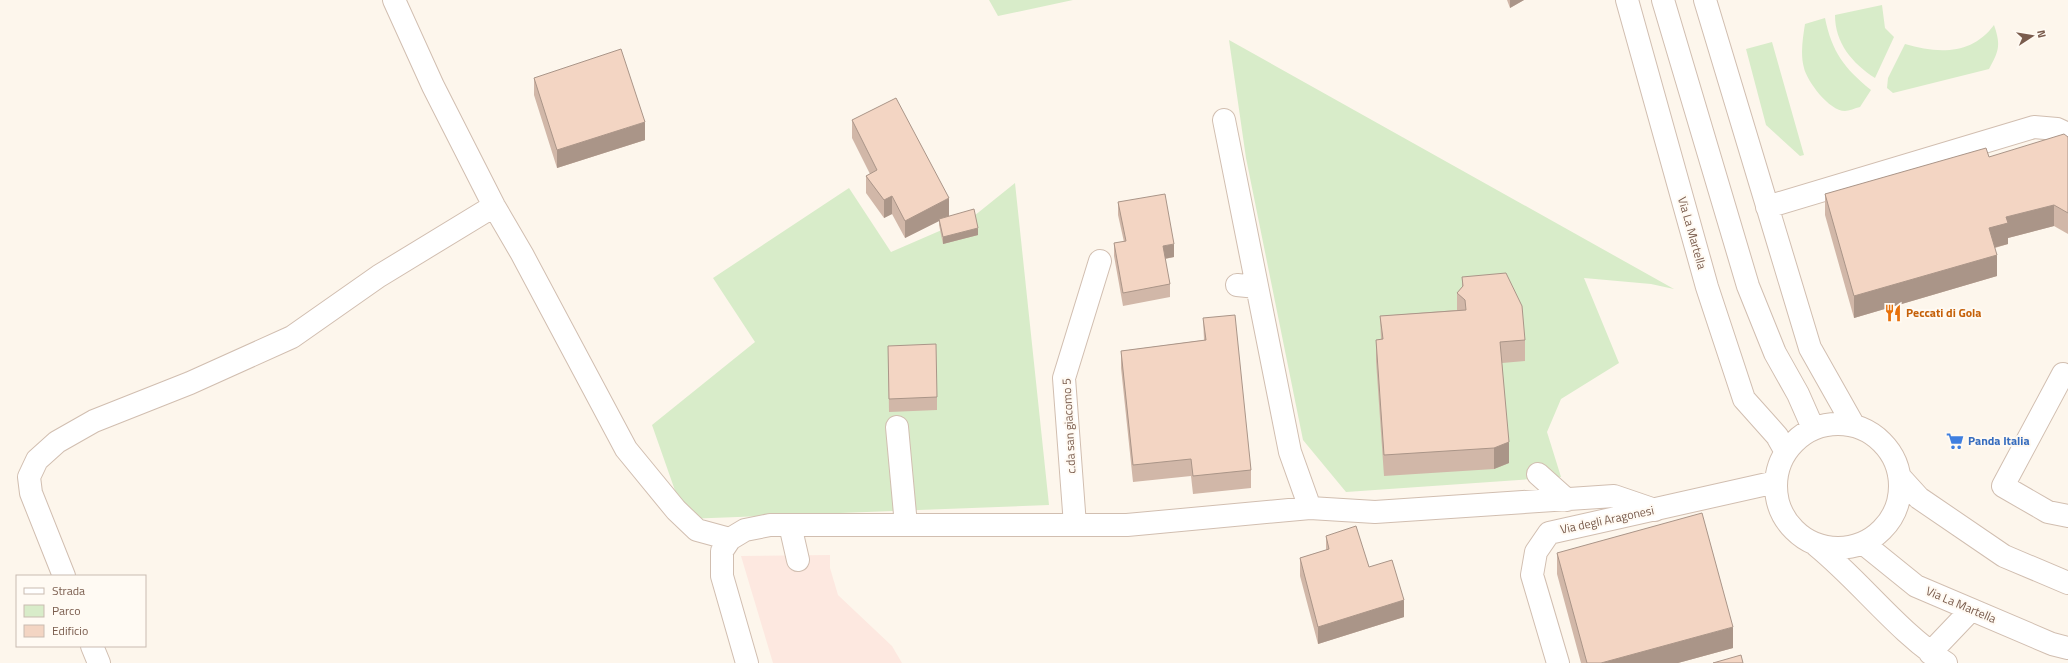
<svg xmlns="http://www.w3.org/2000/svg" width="2068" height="663" viewBox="0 0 2068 663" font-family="'Titillium Web',sans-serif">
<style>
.commercial{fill:#fde8e0}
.green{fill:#d8ecc9}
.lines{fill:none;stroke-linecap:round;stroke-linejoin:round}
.minor-casing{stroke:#d1beb0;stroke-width:24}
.minor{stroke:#fff;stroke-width:22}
.wall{fill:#d1b7a8}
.shaded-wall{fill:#aa9588}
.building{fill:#f3d5c3;stroke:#aa9588}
.labels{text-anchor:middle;stroke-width:4;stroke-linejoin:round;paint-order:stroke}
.street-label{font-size:12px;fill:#7a5c4d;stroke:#fffaf3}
.food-label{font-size:12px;font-weight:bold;fill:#c56008;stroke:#fffaf3;text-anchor:start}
.shop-label{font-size:12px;font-weight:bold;fill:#366cbe;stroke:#fffaf3;text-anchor:start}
</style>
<rect width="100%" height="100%" fill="#fdf6ec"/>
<path class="commercial" d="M 830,555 L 830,568 L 838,595 L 892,646 L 902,663 L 773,663 L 741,556 Z"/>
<path class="green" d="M 989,0 L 1073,0 L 998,16 Z
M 1882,5 L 1885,28 L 1894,37 L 1875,78 C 1852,63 1835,43 1835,15 Z
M 1825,18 C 1832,52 1844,68 1871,90 L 1860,107 C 1855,108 1849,111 1845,111 C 1829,111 1807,81 1804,68 C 1800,54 1803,37 1805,24 Z
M 1994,25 C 2001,45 1999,51 1989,69 L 1893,93 L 1887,88 L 1888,78 L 1905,44 C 1938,54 1972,55 1994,25 Z
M 1229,40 L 1674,289 L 1651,284 L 1584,278 L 1619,363 L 1561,399 L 1547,432 L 1561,477 L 1346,492 L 1303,440 L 1246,158 Z
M 1772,42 L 1804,155 L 1800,156 L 1766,125 L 1746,49 Z
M 1015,183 L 1049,505 L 685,519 L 652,425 L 755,342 L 713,278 L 849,188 L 891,252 L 974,216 Z"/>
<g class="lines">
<g class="minor-casing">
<path id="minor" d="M 394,0 L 433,86 L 494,206 L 522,254 L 626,449 L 676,510 L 697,530 L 730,539
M 1627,0 L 1707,287 L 1744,399 L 1777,436 L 1786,452
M 1663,0 L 1748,286 L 1775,353 L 1798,394 L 1813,428
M 1705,0 L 1810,348 L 1854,426
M 1224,120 L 1290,452 L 1310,508
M 1767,207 L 2034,127 L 2057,129 L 2068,134
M 1237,285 L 1257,287
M 2068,377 L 2063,374 L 2003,486 L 2048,512 L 2068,516
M1776 486a62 62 0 1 1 124 0a62 62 0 1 1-124 0Z
M 897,427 L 906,525
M 1538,474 L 1567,500
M 1899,476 L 1919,498 L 2004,556 L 2068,583
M 790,525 L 798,560
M 1075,525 L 1064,378 L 1100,261
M 1864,544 L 1916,586 L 2052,644 L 2068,648
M 1817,546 C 1862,583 1897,631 1946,663
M 64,576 L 31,493 L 29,477 L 37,460 L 57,442 L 94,421 L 190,383 L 292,337 L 379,276 L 494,206
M 92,646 L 99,663
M 1930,653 L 1971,610
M 747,663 L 722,576 L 722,551 L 730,539 L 745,530 L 770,525 L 1127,525 L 1310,508 L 1375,512 L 1614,496 L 1655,510
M 1558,663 L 1532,575 L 1536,552 L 1549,533 L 1776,482"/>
</g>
<use href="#minor" class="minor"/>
</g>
<path class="wall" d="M 1507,0 L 1524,0 L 1510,8 Z
M 534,78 L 645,140 L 557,168 L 534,95 Z
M 852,120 L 949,216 L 978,235 L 943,244 L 939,225 L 939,221 L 905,238 L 892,214 L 884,218 L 866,193 L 866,176 L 870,174 L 852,138 Z
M 2068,137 L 2068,234 L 2054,226 L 2008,238 L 2008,244 L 1995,248 L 1997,276 L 1854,318 L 1825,215 L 1825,194 L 1989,157 Z
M 1118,202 L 1174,257 L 1165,259 L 1170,284 L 1170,297 L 1123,306 L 1114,256 L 1114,243 L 1124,242 L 1118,215 Z
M 1462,277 L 1525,340 L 1525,361 L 1502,363 L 1509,463 L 1494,469 L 1384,476 L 1376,361 L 1376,340 L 1381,339 L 1380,316 L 1457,310 L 1457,293 L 1462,287 Z
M 1203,318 L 1251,470 L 1251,488 L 1193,494 L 1191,476 L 1133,482 L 1121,368 L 1121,351 L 1204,340 Z
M 888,346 L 937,397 L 937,410 L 889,412 Z
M 1326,536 L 1369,567 L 1404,617 L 1318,644 L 1300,576 L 1300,558 L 1326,550 Z
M 1557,553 L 1733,648 L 1678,663 L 1581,663 L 1557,574 Z"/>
<path class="shaded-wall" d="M 1510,0 L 1524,0 L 1510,8 Z
M 645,122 L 645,140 L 557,168 L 557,150 Z
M 892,196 L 892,214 L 884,218 L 884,200 Z
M 949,198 L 949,216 L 939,219 L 939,221 L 905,238 L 905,221 Z
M 2054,205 L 2054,226 L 2008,238 L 2008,244 L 1989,249 L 1989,228 L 2006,217 Z
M 978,228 L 978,235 L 943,244 L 943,237 Z
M 1174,244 L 1174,257 L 1163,259 L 1163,246 Z
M 1997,255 L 1997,276 L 1854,318 L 1854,296 Z
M 1509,442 L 1509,463 L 1494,469 L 1494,448 Z
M 1404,600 L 1404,617 L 1318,644 L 1318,627 Z
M 1733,627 L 1733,648 L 1678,663 L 1601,663 Z"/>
<path class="building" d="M 621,49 L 645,122 L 557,150 L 534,78 Z
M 896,98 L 949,198 L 905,221 L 892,196 L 884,200 L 866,176 L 877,170 L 852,120 Z
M 2064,134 L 2068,137 L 2068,213 L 2054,205 L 2006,217 L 2008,223 L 1989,228 L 1997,255 L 1854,296 L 1825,194 L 1986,148 L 1989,157 Z
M 1165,194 L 1174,244 L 1163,246 L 1170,284 L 1123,293 L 1114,243 L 1126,241 L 1118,202 Z
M 974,209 L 978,228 L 943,237 L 939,219 Z
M 1506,273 L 1522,306 L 1525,340 L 1500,342 L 1509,442 L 1494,448 L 1384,455 L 1376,340 L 1383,339 L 1380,316 L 1466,310 L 1465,300 L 1457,293 L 1463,286 L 1462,277 Z
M 1235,315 L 1251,470 L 1193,476 L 1191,459 L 1133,465 L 1121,351 L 1206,340 L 1203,318 Z
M 936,344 L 937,397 L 889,399 L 888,346 Z
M 1702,513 L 1733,627 L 1601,663 L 1587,663 L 1557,553 Z
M 1356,526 L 1369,567 L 1392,560 L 1404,600 L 1318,627 L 1300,558 L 1329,549 L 1326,536 Z
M 1741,655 L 1743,663 L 1713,663 Z"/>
<defs>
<g id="restaurant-bare" transform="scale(1.38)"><path d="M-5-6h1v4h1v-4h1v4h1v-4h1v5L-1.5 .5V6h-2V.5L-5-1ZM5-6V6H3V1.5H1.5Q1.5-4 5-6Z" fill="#e8710a" stroke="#fffaf3" stroke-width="2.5" paint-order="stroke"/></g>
<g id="supermarket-bare" transform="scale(1.38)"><path d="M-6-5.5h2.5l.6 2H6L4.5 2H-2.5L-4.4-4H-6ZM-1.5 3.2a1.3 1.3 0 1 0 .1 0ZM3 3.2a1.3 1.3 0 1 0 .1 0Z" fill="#3f7fe0" stroke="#fffaf3" stroke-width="2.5" paint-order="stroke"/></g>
</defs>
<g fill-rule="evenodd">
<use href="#restaurant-bare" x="1893" y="313"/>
<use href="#supermarket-bare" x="1955" y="441"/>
</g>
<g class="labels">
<g class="street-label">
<text transform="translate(1692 233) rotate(74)" y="4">Via La Martella</text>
<text transform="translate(1069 426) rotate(-93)" y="4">c.da san giacomo 5</text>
<text transform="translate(1607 520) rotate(-12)" y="4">Via degli Aragonesi</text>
<text transform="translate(1961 605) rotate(23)" y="4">Via La Martella</text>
</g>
<g class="food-label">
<text x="1906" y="317">Peccati di Gola</text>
</g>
<g class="shop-label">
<text x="1968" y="445">Panda Italia</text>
</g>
</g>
<rect x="16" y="575" width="130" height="72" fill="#fffaf3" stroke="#cabbb1"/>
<rect x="24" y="588" width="20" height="6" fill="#ffffff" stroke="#cabbb1"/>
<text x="52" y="595" font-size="12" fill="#7a5c4d">Strada</text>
<rect x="24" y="605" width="20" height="12" fill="#d8ecc9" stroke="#cabbb1"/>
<text x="52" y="615" font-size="12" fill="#7a5c4d">Parco</text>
<rect x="24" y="625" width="20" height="12" fill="#f3d5c3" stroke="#cabbb1"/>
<text x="52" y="635" font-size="12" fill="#7a5c4d">Edificio</text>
<g transform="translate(2032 36) rotate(78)" stroke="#fffaf3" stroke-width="3" paint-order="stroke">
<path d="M0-3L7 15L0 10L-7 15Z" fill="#7a5c4d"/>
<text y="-6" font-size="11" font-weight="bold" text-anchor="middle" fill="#7a5c4d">N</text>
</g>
</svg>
